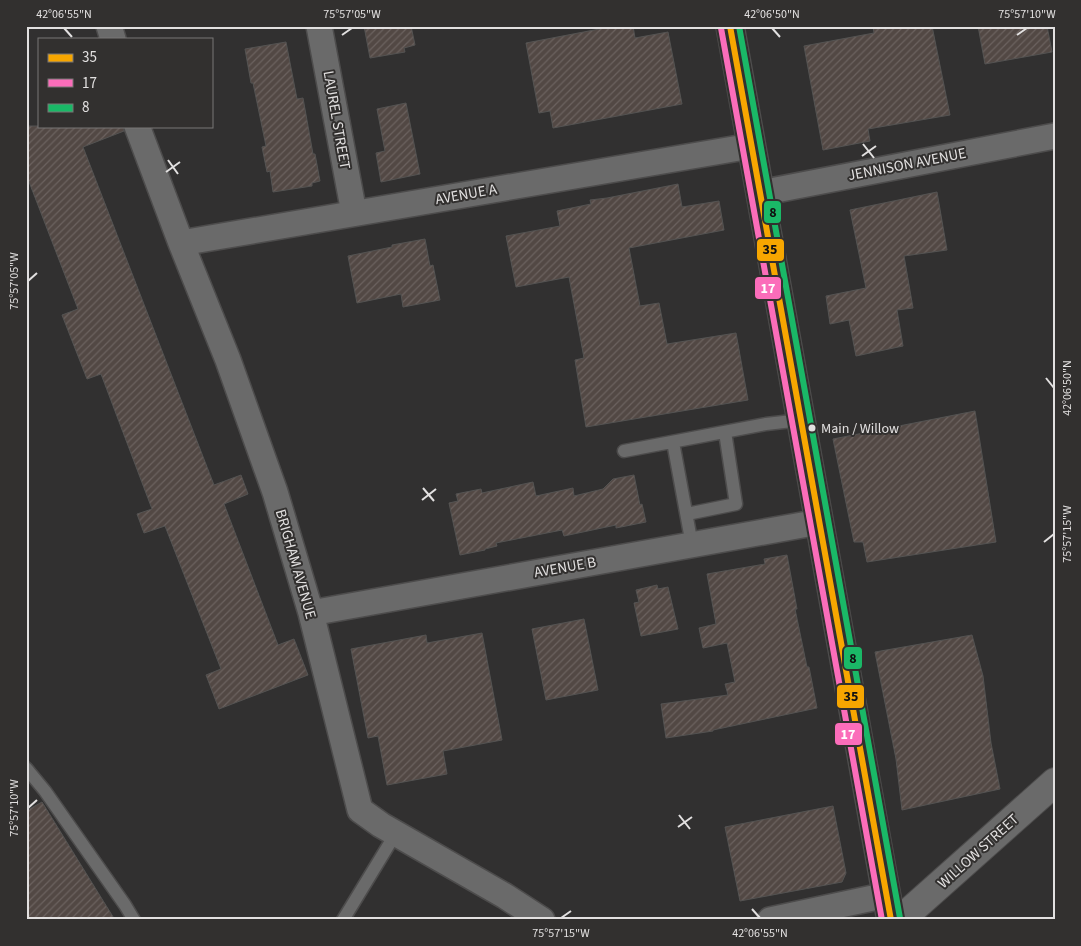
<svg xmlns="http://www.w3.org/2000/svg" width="1081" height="946" viewBox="0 0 1081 946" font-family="'Source Sans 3',sans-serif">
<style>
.building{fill:url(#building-hatch);stroke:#545352}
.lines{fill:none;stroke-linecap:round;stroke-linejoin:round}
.service-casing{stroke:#4d4c4c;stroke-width:15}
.minor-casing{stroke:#4d4c4c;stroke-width:28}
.tertiary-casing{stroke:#4d4c4c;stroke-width:30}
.primary-casing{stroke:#4d4c4c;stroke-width:30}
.service{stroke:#6a6a6a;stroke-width:12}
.minor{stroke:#6a6a6a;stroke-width:25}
.tertiary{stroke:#6a6a6a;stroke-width:28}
.primary{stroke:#6c6b6b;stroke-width:28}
.bus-1-casing{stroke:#32302f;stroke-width:10}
.bus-2-casing{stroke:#32302f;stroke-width:10}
.bus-3-casing{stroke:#32302f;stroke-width:10}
.bus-1{stroke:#f7a600;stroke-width:6}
.bus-2{stroke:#fb6dba;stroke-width:6}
.bus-3{stroke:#1ab867;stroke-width:6}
.ticks{fill:none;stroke:#e2e0e0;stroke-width:2}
.bus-dot{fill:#e2e0e0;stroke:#32302f;stroke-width:2}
.labels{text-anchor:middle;stroke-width:4;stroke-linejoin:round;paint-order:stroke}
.bus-label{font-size:14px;fill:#e2e0e0;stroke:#32302f;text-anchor:start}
.street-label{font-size:15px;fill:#e2e0e0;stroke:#32302f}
.line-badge{stroke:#32302f;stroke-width:2}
.badge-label{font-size:14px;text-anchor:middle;font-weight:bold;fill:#fff}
.pale-badge-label{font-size:14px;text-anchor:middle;font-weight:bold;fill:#111}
.neatline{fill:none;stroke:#e2e0e0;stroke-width:2}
.ticks-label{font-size:12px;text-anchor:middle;fill:#e2e0e0}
</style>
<defs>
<pattern id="building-hatch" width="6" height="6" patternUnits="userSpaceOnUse" patternTransform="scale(1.25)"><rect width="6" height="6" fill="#524844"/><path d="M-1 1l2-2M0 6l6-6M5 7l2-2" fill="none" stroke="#6b625f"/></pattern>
</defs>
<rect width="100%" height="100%" fill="#313030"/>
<path class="building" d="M 364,26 L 411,26 L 415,45 L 404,48 L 405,52 L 370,58 Z
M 615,26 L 633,26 L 635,38 L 668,32 L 682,104 L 553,128 L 550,111 L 539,113 L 526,43 Z
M 873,26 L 932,26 L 950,115 L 868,129 L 870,141 L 823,150 L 804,46 L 874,33 Z
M 978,26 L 1047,26 L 1052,52 L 985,64 Z
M 286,42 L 297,99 L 303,98 L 313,154 L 315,154 L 320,181 L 312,183 L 312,186 L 273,192 L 270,171 L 267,172 L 262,147 L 266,146 L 253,83 L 251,83 L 245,49 Z
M 406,103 L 420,174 L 381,182 L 376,153 L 385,151 L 377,109 Z
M 26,126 L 123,126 L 124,131 L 83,147 L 214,485 L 241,475 L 248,494 L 224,504 L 278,645 L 294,639 L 308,675 L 219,709 L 206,675 L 221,669 L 165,526 L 144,533 L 137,514 L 152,509 L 101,374 L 87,379 L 62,315 L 78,309 L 26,174 Z
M 678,184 L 682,207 L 719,201 L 724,230 L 629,248 L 640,306 L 659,303 L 667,344 L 736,333 L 748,400 L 586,427 L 575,360 L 584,358 L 569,277 L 516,287 L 506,236 L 560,226 L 557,211 L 591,204 L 590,200 L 607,198 Z
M 937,192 L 947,250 L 904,256 L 913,308 L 897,310 L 903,346 L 856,356 L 849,320 L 830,324 L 826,296 L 866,288 L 850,210 Z
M 425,239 L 430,266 L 433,265 L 440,300 L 403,307 L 401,294 L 357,303 L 348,256 L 392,247 L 392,245 Z
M 975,411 L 996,542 L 867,562 L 863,542 L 854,542 L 833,439 Z
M 634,475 L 640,505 L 642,504 L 646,522 L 616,528 L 616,525 L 564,536 L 562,530 L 496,543 L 497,546 L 485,549 L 485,550 L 460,555 L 449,503 L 458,501 L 456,494 L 481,489 L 482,493 L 533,482 L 536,496 L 573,488 L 574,496 L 603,489 L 613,479 Z
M 787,555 L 797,609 L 795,609 L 807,667 L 809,667 L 817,708 L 713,730 L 713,731 L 666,738 L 661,704 L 728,695 L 725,684 L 735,682 L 727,643 L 703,648 L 699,628 L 716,624 L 707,574 L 765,564 L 764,559 Z
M 657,585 L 658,589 L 668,587 L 678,629 L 641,636 L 634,603 L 639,602 L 636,590 Z
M 584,619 L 598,690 L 546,700 L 532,629 Z
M 482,633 L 502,740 L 443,751 L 447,774 L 387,785 L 378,736 L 368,738 L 351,649 L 426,635 L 427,643 Z
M 972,635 L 983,676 L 991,743 L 1000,789 L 902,810 L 896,759 L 875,652 Z
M 42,802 L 115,920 L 26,920 L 26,811 Z
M 833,806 L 846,873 L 842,882 L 740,901 L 725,827 Z"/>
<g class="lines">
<g class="service-casing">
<path id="service" d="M 673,442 L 692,545
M 624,451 L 766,424 L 801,420
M 687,514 L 736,504 L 725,432
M 26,768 L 45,791 L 125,905 L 134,920
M 343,920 L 396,833"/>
</g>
<g class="minor-casing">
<path id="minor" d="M 109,26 L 113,39
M 319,26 L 354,213
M 137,126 L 181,243 L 228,360 L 275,492 L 311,613 L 360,810 L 381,825 L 505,896 L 542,920
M 760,193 L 1055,136
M 181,243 L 751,146
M 311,613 L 819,522
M 770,920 L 887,895"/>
</g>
<g class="tertiary-casing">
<path id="tertiary" d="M 900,920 L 1055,782"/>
</g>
<g class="primary-casing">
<path id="primary" d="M 730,26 L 891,920"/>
</g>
<use href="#service" class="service"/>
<use href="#minor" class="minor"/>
<use href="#tertiary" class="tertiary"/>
<use href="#primary" class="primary"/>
<g class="bus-1-casing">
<path id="bus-1" d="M 730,26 L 891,920"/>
</g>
<g class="bus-2-casing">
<path id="bus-2" d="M 721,28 L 882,920"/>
</g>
<g class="bus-3-casing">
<path id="bus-3" d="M 739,26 L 900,918"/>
</g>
<use href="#bus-1" class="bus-1"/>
<use href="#bus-2" class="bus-2"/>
<use href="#bus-3" class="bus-3"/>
</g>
<path class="ticks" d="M 64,28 L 72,37M 772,28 L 780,37M 342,35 L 352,28M 1017,35 L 1027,28M 863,144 L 874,158M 862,156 L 876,146M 168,160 L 178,174M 166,172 L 180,162M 28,281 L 37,273M 1046,378 L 1054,388M 423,488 L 434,501M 422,500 L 436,489M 1044,542 L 1054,534M 28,808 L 37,800M 679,815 L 690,829M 678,827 L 692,817M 752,909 L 760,918M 561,918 L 571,911"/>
<circle class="bus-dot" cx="812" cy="428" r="4.5"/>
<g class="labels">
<g class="bus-label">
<text x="821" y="433">Main / Willow</text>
</g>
<g class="street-label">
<text transform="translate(337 120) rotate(80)" y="5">LAUREL STREET</text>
<text transform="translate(907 164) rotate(-11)" y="5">JENNISON AVENUE</text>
<text transform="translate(466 194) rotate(-10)" y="5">AVENUE A</text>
<text transform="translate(296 564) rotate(74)" y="5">BRIGHAM AVENUE</text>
<text transform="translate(565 567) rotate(-10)" y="5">AVENUE B</text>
<text transform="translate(978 851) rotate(-42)" y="5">WILLOW STREET</text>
</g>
</g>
<g class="line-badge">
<rect x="763" y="200" width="19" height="24" rx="5" fill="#1ab867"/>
<rect x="756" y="238" width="29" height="24" rx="5" fill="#f7a600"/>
<rect x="754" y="276" width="28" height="24" rx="5" fill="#fb6dba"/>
<rect x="843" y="646" width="20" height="24" rx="5" fill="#1ab867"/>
<rect x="836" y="684" width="29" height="25" rx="5" fill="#f7a600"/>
<rect x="834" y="722" width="29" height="24" rx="5" fill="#fb6dba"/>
</g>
<g class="badge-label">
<text x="768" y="293">17</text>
<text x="848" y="739">17</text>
</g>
<g class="pale-badge-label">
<text x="773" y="217">8</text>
<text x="770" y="254">35</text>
<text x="853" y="663">8</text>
<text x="851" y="701">35</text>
</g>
<rect width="1081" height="946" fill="none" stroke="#32302f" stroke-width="55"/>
<rect x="38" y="38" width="175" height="90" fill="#32302f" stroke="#787676"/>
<rect x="48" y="54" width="25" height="8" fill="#f7a600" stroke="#787676"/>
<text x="82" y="62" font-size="15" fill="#e2e0e0">35</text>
<rect x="48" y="79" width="25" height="8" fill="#fb6dba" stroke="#787676"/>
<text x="82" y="88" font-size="15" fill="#e2e0e0">17</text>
<rect x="48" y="104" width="25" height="8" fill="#1ab867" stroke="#787676"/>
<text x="82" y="112" font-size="15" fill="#e2e0e0">8</text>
<rect x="28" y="28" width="1026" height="890" class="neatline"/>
<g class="ticks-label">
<text x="64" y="18">42°06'55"N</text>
<text x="352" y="18">75°57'05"W</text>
<text x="772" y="18">42°06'50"N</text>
<text x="1027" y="18">75°57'10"W</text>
<text transform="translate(14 281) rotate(-90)" y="4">75°57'05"W</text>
<text transform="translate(1067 388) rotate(-90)" y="4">42°06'50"N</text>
<text transform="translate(1067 534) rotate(-90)" y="4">75°57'15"W</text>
<text transform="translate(14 808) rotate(-90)" y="4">75°57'10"W</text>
<text x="561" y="937">75°57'15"W</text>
<text x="760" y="937">42°06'55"N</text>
</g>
</svg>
